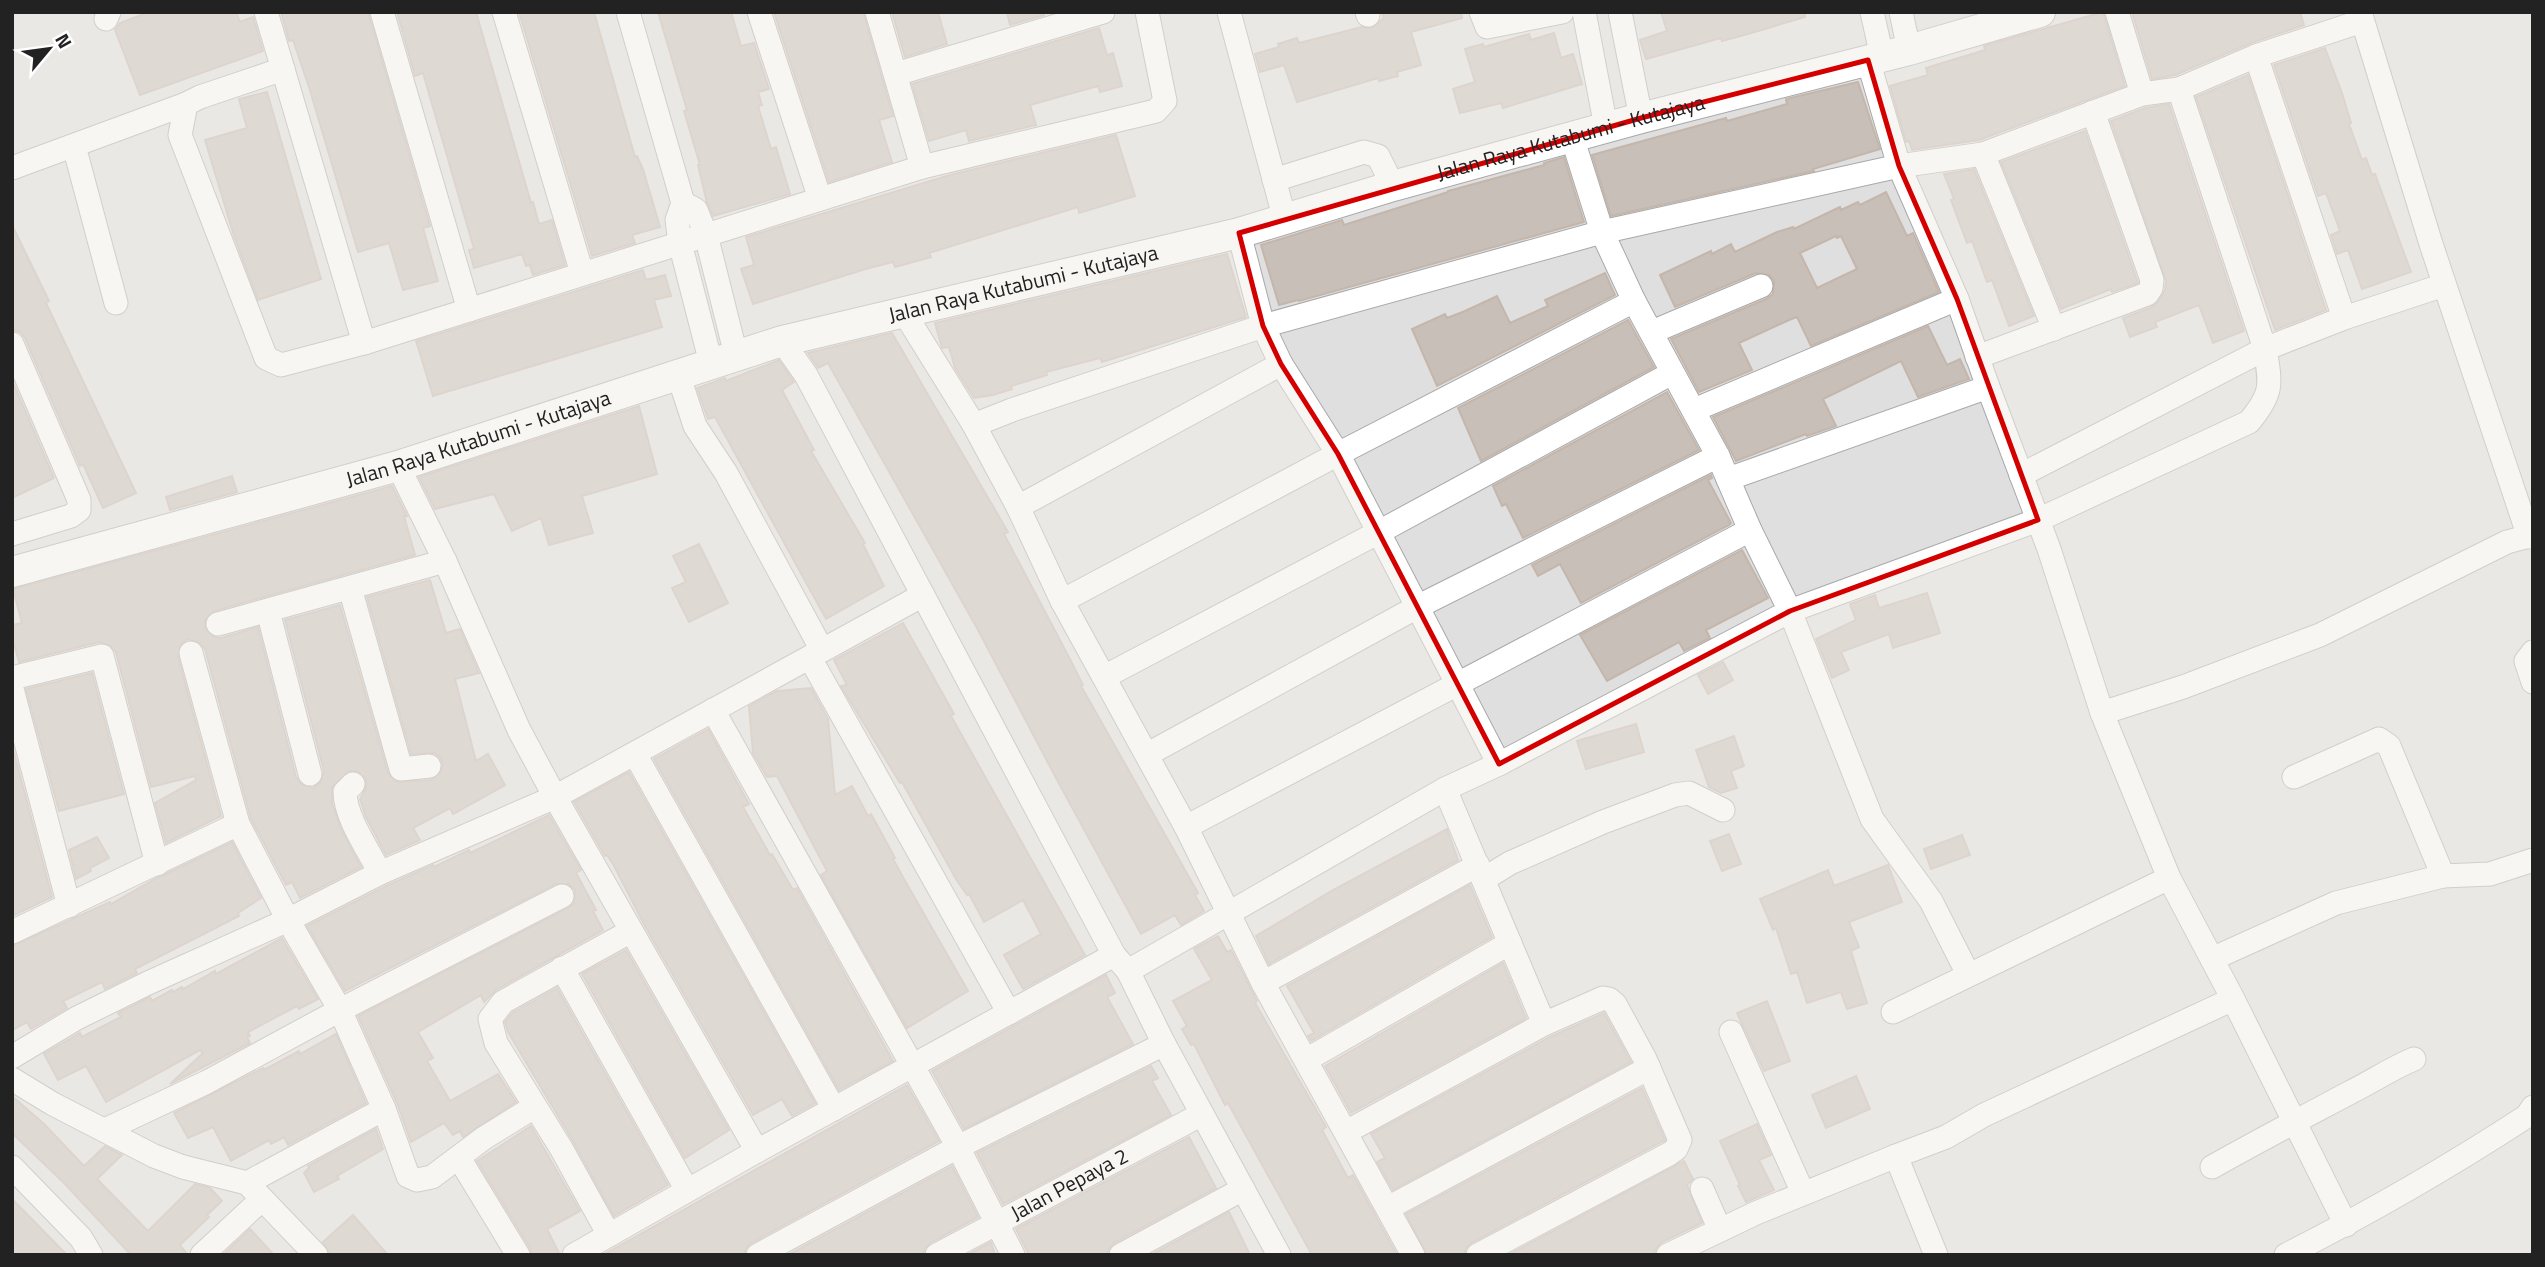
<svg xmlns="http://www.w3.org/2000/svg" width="2545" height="1267" viewBox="0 0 2545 1267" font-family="'Titillium Web',sans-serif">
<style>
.residential{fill:#e0dfdf}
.building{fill:#c7bfb8;stroke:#c4b6ab;stroke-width:2;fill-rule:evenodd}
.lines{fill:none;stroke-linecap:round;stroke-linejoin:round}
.minor-casing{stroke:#a9a9a9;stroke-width:25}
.tertiary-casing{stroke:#a9a9a9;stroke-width:32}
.minor{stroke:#fff;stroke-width:23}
.tertiary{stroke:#fff;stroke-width:30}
.marked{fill:none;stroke:#d40000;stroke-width:5;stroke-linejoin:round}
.labels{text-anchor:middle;stroke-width:5;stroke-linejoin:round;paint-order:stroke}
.street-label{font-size:21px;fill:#222;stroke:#fff}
</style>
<rect width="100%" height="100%" fill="#f2efe9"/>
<path class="residential" d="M 12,12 L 2533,12 L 2533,1255 L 12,1255 Z"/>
<path class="building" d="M 149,12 L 236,12 L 240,22 L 253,17 L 263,51 L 140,95 L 115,30 L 120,23 Z
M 281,12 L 368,12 L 430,226 L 423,228 L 438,281 L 403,290 L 389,243 L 358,252 L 309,87 L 293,40 L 289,41 Z
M 397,12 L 476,12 L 531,203 L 533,202 L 539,224 L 552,220 L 565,265 L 533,275 L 530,265 L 526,266 L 522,254 L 474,268 L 469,250 L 474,249 L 423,73 L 415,76 Z
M 519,12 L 594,12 L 635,157 L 637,156 L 643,169 L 660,227 L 632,235 L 635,243 L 592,256 Z
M 658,12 L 731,12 L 741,46 L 754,43 L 769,89 L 758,92 L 762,105 L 758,106 L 771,149 L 776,147 L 790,194 L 713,216 L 707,203 L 698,165 L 700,165 L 684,111 L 687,110 Z
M 774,12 L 863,12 L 893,116 L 879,120 L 892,162 L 829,182 Z
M 892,12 L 938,12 L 947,44 L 905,57 Z
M 1007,12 L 1043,12 L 1044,15 L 1010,25 Z
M 1382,12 L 1461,12 L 1462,18 L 1411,32 L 1421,65 L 1397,72 L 1398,76 L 1379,81 L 1378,78 L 1297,102 L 1284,65 L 1260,72 L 1255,54 L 1279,47 L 1278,44 L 1297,38 L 1299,43 L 1362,27 L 1372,28 L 1384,18 Z
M 1661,12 L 1804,12 L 1805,17 L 1748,34 L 1722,41 L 1721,38 L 1646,59 L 1640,40 L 1667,31 Z
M 2103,12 L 2125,86 L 1979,140 L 1912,150 L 1909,141 L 1906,142 L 1890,86 L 1928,75 L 1926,68 L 1985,50 L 1984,46 Z
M 2132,12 L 2300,12 L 2304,25 L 2251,43 L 2175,75 L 2152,79 Z
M 1099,28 L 1107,55 L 1113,53 L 1122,86 L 1100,92 L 1098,86 L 1030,105 L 1036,125 L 969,141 L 966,130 L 929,141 L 912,84 Z
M 1554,33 L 1561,58 L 1573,54 L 1582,84 L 1503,108 L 1501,103 L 1460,113 L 1453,89 L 1475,82 L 1465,49 L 1483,44 L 1484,47 L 1529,34 L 1531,40 Z
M 2325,48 L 2342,93 L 2351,123 L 2349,124 L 2362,160 L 2366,158 L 2372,175 L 2375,174 L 2411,272 L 2362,289 L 2348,250 L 2337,254 L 2331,235 L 2340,231 L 2326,193 L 2318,196 L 2274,65 Z
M 2248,75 L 2326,310 L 2275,330 L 2196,97 Z
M 1858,82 L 1880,149 L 1813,169 L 1814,171 L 1611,216 L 1592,155 L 1726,118 L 1727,121 L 1787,104 L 1786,99 Z
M 267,92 L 321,279 L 258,300 L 234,236 L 205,140 L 247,128 L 239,99 Z
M 2169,104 L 2244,331 L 2213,343 L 2199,305 L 2155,322 L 2157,327 L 2130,337 L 2123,318 L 2152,307 L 2158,302 L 2165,290 L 2166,281 L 2111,121 L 2145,108 Z
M 2085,131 L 2138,283 L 2112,292 L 2111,289 L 2061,309 L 2001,162 Z
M 1116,135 L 1135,196 L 1079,213 L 1078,207 L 929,253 L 931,257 L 895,267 L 893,262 L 869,268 L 753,304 L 741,269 L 754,265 L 746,237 L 950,175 Z
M 1564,157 L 1584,222 L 1299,301 L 1298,300 L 1279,305 L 1261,245 L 1342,220 L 1344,225 L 1448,192 L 1448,191 L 1544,165 L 1544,163 Z
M 1974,169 L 2034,316 L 2009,326 L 1992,280 L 1987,282 L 1972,241 L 1967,243 L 1951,200 L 1954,199 L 1944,174 Z
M 1886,192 L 1907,236 L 1913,233 L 1939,292 L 1811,346 L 1797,317 L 1789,320 L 1739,343 L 1752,370 L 1699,392 L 1671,339 L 1766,299 L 1773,294 L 1774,281 L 1769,275 L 1756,273 L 1675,307 L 1660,275 L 1711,251 L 1712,254 L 1731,244 L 1735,252 L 1777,232 L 1793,227 L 1794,229 L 1840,207 L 1841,210 L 1858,202 L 1860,205 ZM 1836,236 L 1837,238 L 1841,236 L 1857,269 L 1817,288 L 1800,253 Z
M 12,225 L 49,301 L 46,303 L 136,493 L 103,508 L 83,464 L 80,466 L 25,338 L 20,332 L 12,330 Z
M 1227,254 L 1246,317 L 1102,362 L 1100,358 L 1046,372 L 1047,375 L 1011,386 L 1012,389 L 993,395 L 974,398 L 955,368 L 949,347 L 942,348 L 935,323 Z
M 643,270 L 646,280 L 665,275 L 671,296 L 654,300 L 662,327 L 433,396 L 416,341 Z
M 1605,273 L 1615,295 L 1437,386 L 1412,329 L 1445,314 L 1447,318 L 1465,311 L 1497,296 L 1510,323 L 1548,306 L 1545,300 Z
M 1628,320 L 1654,367 L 1481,461 L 1458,408 Z
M 1928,326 L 1947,365 L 1960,359 L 1969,379 L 1918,397 L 1901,361 L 1823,399 L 1836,426 L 1807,436 L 1806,434 L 1736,461 L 1713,417 Z
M 892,333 L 1008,532 L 1004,534 L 1072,663 L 1083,685 L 1081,686 L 1198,893 L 1195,895 L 1204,911 L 1181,925 L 1175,915 L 1141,934 L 1056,778 L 978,630 L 828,363 L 818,368 L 808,353 Z
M 779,360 L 794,382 L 782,390 L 814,450 L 811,451 L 865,543 L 863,544 L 884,586 L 826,619 L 715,417 L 708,419 L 697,388 L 725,378 L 726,381 Z
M 12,380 L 54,478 L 12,498 Z
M 1667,392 L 1699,450 L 1523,538 L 1506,504 L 1502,506 L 1493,486 Z
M 639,406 L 657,474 L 582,496 L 593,533 L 549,545 L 541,518 L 512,531 L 494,494 L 435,509 L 419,477 Z
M 1711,475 L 1712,478 L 1708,480 L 1731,523 L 1729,525 L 1581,603 L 1560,564 L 1538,576 L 1532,565 Z
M 232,476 L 237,492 L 170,510 L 166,497 Z
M 392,486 L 407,516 L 404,516 L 415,555 L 214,611 L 205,620 L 205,628 L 214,637 L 221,638 L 258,627 L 296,777 L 301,784 L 313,788 L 320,783 L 324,771 L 285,620 L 340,605 L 388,773 L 397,782 L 430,780 L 441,772 L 443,764 L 440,757 L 434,753 L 411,754 L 367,597 L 430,580 L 446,633 L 460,629 L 479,673 L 455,679 L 476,761 L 488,754 L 505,785 L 453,814 L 450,808 L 413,828 L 420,840 L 386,855 L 366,817 L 360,799 L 366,788 L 366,780 L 357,771 L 349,771 L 332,787 L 332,803 L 341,829 L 361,867 L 300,898 L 292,882 L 286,885 L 251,819 L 205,649 L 200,643 L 188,639 L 181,644 L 178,657 L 221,816 L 166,843 L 155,803 L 196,780 L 195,776 L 151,787 L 116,652 L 111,646 L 99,642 L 19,662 L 12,636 L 12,625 L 22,623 L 13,589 Z
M 699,544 L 728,603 L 689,622 L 672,588 L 686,582 L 673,556 Z
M 1742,550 L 1768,598 L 1706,630 L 1710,638 L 1684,651 L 1679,642 L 1607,681 L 1580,635 Z
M 1927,593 L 1940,633 L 1893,648 L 1889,634 L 1841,652 L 1849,670 L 1832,678 L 1816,639 L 1856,620 L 1850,604 L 1875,595 L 1879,608 Z
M 903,623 L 954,714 L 951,716 L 1085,955 L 1023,989 L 1004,955 L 1041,934 L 1023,900 L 984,922 L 969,894 L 967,895 L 956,879 L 902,782 L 900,783 L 841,686 L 847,685 L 834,660 Z
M 1723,662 L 1733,680 L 1708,694 L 1698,675 Z
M 92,673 L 124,794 L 59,811 L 26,689 Z
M 811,688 L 828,719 L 835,795 L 852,786 L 868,816 L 871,814 L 895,858 L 893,859 L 904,879 L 968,991 L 907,1028 L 821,875 L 827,871 L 777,776 L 767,777 L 753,753 L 749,706 L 777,691 Z
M 1636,724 L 1644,752 L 1586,769 L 1577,741 Z
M 708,729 L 749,804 L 743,807 L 770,855 L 772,854 L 793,890 L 797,888 L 893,1061 L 839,1090 L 654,759 Z
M 1734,736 L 1744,766 L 1731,771 L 1737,788 L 1721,793 L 1709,787 L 1696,750 Z
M 12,745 L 52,897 L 12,916 Z
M 629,772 L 815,1103 L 792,1116 L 782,1099 L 753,1115 L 645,926 L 613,864 L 607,855 L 605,856 L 574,802 Z
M 549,815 L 581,870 L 576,873 L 596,910 L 593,911 L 603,930 L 496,990 L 484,1002 L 481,995 L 418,1032 L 433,1058 L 427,1061 L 450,1101 L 498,1074 L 516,1102 L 463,1137 L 460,1131 L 453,1135 L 444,1123 L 411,1142 L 397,1103 L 358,1016 L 568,908 L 574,903 L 575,890 L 569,884 L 556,884 L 345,991 L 307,926 L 386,886 L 433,865 L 434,867 L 469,850 L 470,853 Z
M 1447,829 L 1458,860 L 1269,964 L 1256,936 L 1333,890 Z
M 1729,834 L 1741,864 L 1722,871 L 1710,841 Z
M 1962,835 L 1970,855 L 1931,869 L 1924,849 Z
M 97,837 L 109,858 L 90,868 L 91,871 L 76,879 L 69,850 Z
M 232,842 L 261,898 L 238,913 L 239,916 L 135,969 L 137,973 L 105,989 L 102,982 L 63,1001 L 67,1008 L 31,1029 L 27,1022 L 12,1030 L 12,946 L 110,902 L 111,904 L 155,879 Z
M 1888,865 L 1902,902 L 1849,922 L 1859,947 L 1851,951 L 1867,1003 L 1847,1009 L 1841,992 L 1807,1003 L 1797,972 L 1791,974 L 1776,928 L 1773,930 L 1760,899 L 1828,870 L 1834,886 Z
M 1470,885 L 1492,937 L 1311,1041 L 1308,1036 L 1314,1033 L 1287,986 Z
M 1218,936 L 1227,952 L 1231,950 L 1257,1001 L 1255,1003 L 1326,1127 L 1322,1130 L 1348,1178 L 1353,1175 L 1397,1255 L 1312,1255 L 1228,1103 L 1225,1105 L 1194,1044 L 1191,1045 L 1182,1029 L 1187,1026 L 1173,1001 L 1212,980 L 1194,949 Z
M 282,938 L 318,999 L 299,1009 L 297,1006 L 248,1032 L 250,1036 L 247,1037 L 250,1043 L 170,1084 L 203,1053 L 200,1050 L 106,1102 L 86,1066 L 58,1080 L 44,1054 L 80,1033 L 82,1037 L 121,1017 L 118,1013 L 150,997 L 152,1001 L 172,990 L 173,992 L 182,987 L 183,989 L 215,971 L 216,974 Z
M 626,950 L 729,1130 L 685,1158 L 582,974 Z
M 1503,963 L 1526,1018 L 1351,1113 L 1325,1066 Z
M 1106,975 L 1115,993 L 1107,997 L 1133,1044 L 964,1129 L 932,1071 Z
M 557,988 L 668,1185 L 614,1216 L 573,1141 L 508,1032 L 505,1022 L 512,1013 Z
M 1767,1001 L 1790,1061 L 1764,1071 L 1737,1013 Z
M 1604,1013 L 1631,1062 L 1393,1190 L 1377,1162 L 1385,1158 L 1371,1134 L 1550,1037 Z
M 336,1034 L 366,1103 L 288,1145 L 284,1137 L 271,1144 L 269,1140 L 231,1161 L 213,1127 L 188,1138 L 174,1113 L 263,1068 L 264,1070 L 299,1051 L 300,1054 Z
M 1151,1066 L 1158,1078 L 1152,1081 L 1171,1115 L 1003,1204 L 977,1153 Z
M 1856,1076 L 1870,1109 L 1826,1128 L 1812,1095 Z
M 907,1085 L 939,1141 L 751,1243 L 746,1248 L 744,1255 L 603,1255 Z
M 1642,1088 L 1665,1140 L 1471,1243 L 1466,1248 L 1464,1255 L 1427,1255 L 1406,1214 Z
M 12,1096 L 44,1124 L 84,1166 L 105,1146 L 122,1155 L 97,1179 L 148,1231 L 195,1184 L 210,1188 L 222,1201 L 207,1215 L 209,1217 L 180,1245 L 188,1255 L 131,1255 L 64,1183 L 12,1133 Z
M 1757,1124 L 1771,1155 L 1759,1160 L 1774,1190 L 1746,1202 L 1738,1186 L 1740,1185 L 1720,1141 Z
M 531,1126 L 580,1211 L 547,1229 L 560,1255 L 532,1255 L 530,1248 L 477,1161 Z
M 376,1129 L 383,1149 L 337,1176 L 339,1179 L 314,1192 L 304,1173 L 309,1168 L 308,1166 Z
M 1189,1137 L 1216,1188 L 1114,1243 L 1109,1248 L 1107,1255 L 1029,1255 L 1016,1229 Z
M 1684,1161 L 1693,1179 L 1687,1185 L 1702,1223 L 1662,1242 L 1656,1248 L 1654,1255 L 1508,1255 Z
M 952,1166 L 978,1217 L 930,1243 L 925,1248 L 923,1255 L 788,1255 Z
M 12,1199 L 25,1212 L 67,1255 L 12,1255 Z
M 1229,1212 L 1250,1255 L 1151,1255 Z
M 353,1215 L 388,1255 L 330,1255 L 323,1242 Z
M 250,1229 L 274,1255 L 223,1255 Z
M 991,1242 L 995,1255 L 967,1255 Z"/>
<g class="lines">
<g class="minor-casing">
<g id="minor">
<path d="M 266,12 L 364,343"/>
<path d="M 382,12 L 469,310"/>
<path d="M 504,12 L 582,273"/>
<path d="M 628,12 L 683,203 L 677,220 L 680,243 L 711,363"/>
<path d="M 759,12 L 820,199"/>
<path d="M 1229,12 L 1285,220"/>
<path d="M 1367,12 L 1368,15"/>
<path d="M 1481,12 L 1487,27 L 1562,12"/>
<path d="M 1584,12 L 1606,127"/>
<path d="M 1620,12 L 1641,118"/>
<path d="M 1872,12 L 1882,57"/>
<path d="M 1901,12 L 1909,50"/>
<path d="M 2117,12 L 2142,94"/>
<path d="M 2360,12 L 2431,244 L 2529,537"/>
<path d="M 106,19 L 109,12"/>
<path d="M 2256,56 L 2344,318"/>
<path d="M 1868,60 L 1899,166 L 1957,299 L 1988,387 L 2049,549 L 2102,713 L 2169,878 L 2233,999 L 2346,1225"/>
<path d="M 283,69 L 200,97 L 186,104 L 180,135 L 266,358 L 281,365 L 364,343 L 922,167 L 877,12"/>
<path d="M 896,74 L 1103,12"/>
<path d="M 1572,137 L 1602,232 L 1634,301 L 1718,456 L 1750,530 L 1790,611 L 1872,819 L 1931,901 L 1968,974"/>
<path d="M 74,146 L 116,303"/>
<path d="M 1983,154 L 2054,329"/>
<path d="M 922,167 L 1156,111 L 1165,101 L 1147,12"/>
<path d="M 12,168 L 186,104"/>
<path d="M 1274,180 L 1364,152 L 1378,156 L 1393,186"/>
<path d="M 683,203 L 696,210 L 706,235 L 736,355"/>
<path d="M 1239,233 L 1263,326 L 1281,364 L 1338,454 L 1499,764"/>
<path d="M 905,314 L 974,425 L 1018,507 L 1062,601 L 1186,827 L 1263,983 L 1413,1255"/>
<path d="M 1652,332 L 1761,286"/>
<path d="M 782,341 L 806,375 L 1114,955 L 1128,971 L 1164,1044 L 1279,1255"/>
<path d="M 12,344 L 79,500 L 79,510 L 71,516 L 12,534"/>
<path d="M 1977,357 L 2147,294 L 2151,288 L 2152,280 L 2093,112"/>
<path d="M 678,374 L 695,426 L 726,473 L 822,650"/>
<path d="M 1694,410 L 1957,299"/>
<path d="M 974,425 L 1012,410 L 1263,326 L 1602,232 L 1899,166 L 1983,154 L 2142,94 L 2179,89 L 2256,56 L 2362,21"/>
<path d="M 398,466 L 445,561 L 519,730 L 555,797 L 923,595"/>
<path d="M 2021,475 L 2265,349 L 2344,318 L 2444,285"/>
<path d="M 1728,479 L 1988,387"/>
<path d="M 1018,507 L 1281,364"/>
<path d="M 350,588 L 401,769 L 429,766"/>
<path d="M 1062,601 L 1338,454 L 1634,301"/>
<path d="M 268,611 L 310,774"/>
<path d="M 218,624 L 445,561"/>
<path d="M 2533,652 L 2526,661 L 2533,682"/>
<path d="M 191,653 L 238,824 L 288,920 L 340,1010 L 384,1109 L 408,1176 L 417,1180 L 432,1177 L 484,1138 L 534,1107"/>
<path d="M 810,658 L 1009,1013"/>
<path d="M 1104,677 L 1379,532 L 1672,373"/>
<path d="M 12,678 L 102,656 L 157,864"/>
<path d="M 12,689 L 69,906"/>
<path d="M 713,710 L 958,1147 L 1013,1255"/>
<path d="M 2102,713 L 2183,687 L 2320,635 L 2507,542 L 2533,535"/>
<path d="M 635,754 L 834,1109"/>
<path d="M 1148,754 L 1419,606 L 1718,456"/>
<path d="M 2294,777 L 2379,739 L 2389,746 L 2443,876"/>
<path d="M 353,784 L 345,792 C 345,817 369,851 380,873"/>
<path d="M 1445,789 L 1544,1024 L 1603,998 L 1609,999 L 1615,1004 L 1645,1059 L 1680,1140 L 1676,1149 L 1669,1154 L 1478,1255"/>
<path d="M 1186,827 L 1750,530"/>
<path d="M 1484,879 L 1510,863 L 1603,822 L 1675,795 L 1689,793 L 1723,810"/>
<path d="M 12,932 L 238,824"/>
<path d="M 2212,959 L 2336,903 L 2443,876 L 2490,874 L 2533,860"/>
<path d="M 562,968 L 687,1190"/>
<path d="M 1128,971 L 1445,789 L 1499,764 L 1790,611 L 2038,520 L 2249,422 C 2273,393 2271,385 2265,349 L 2179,89"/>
<path d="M 1263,983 L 1478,865"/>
<path d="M 1893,1012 L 2169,878"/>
<path d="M 1731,1032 L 1803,1193"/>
<path d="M 12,1057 L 77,1018 L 148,983 L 288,920 L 380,873 L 555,797 L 757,1151"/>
<path d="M 1306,1060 L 1510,943"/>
<path d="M 12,1079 L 53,1104 L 154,1156 L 183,1167 L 247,1183 L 316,1255"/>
<path d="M 105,1130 L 207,1082 L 340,1010 L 562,896"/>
<path d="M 1346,1132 L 1544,1024"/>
<path d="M 1896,1156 L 1946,1137 L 1984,1115 L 2233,999"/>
<path d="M 459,1158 L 518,1255"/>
<path d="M 12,1167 L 81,1238 L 91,1255"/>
<path d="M 2212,1167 C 2258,1141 2304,1117 2351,1092 C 2373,1081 2392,1068 2414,1059"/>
<path d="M 247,1183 L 384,1109"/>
<path d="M 1702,1189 L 1720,1230"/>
<path d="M 1388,1208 L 1649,1068"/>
<path d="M 609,1235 L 561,1148 L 496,1043 L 490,1019 L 503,1002 L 631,931"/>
<path d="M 202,1255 L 261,1200"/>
<path d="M 574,1255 L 757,1151 L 1114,955"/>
<path d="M 758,1255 L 958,1147 L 1164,1044"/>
<path id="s1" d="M 937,1255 L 1202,1114"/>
<path d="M 1121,1255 L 1243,1189"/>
<path d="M 1668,1255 L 1756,1213 L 1896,1156 L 1936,1255"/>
<path d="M 2286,1255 C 2369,1213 2449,1167 2527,1116 L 2533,1107"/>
</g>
</g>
<g class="tertiary-casing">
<g id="tertiary">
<path id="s2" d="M 12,572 L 398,466 L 782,341 L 1239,233 L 1393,186 L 1641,118 L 1909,50 L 2040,12"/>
</g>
</g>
<use href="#minor" class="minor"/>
<use href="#tertiary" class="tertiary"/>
</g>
<path d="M0 0H2545V1267H0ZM 1868,60 L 1899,166 L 1957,299 L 2038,520 L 1790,611 L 1499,764 L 1338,454 L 1281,364 L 1263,326 L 1239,233 L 1641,118 Z" fill="#f2efe9" fill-opacity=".55" fill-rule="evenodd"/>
<path class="marked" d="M 1868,60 L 1899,166 L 1957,299 L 2038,520 L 1790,611 L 1499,764 L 1338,454 L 1281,364 L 1263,326 L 1239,233 L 1641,118 Z"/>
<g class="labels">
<g class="street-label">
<text dy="7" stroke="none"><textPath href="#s2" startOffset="1619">Jalan Raya Kutabumi - Kutajaya</textPath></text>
<text dy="7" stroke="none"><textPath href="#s2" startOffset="1052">Jalan Raya Kutabumi - Kutajaya</textPath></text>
<text dy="7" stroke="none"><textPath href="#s2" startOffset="485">Jalan Raya Kutabumi - Kutajaya</textPath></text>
<text dy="7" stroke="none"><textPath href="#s1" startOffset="150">Jalan Pepaya 2</textPath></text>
</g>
</g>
<rect width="2545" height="1267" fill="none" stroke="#222222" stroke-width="28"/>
<g transform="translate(49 49) rotate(61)" stroke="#ffffff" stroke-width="5" paint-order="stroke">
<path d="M0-5L12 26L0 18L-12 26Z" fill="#222222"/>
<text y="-10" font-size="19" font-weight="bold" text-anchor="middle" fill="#222222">N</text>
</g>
</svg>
